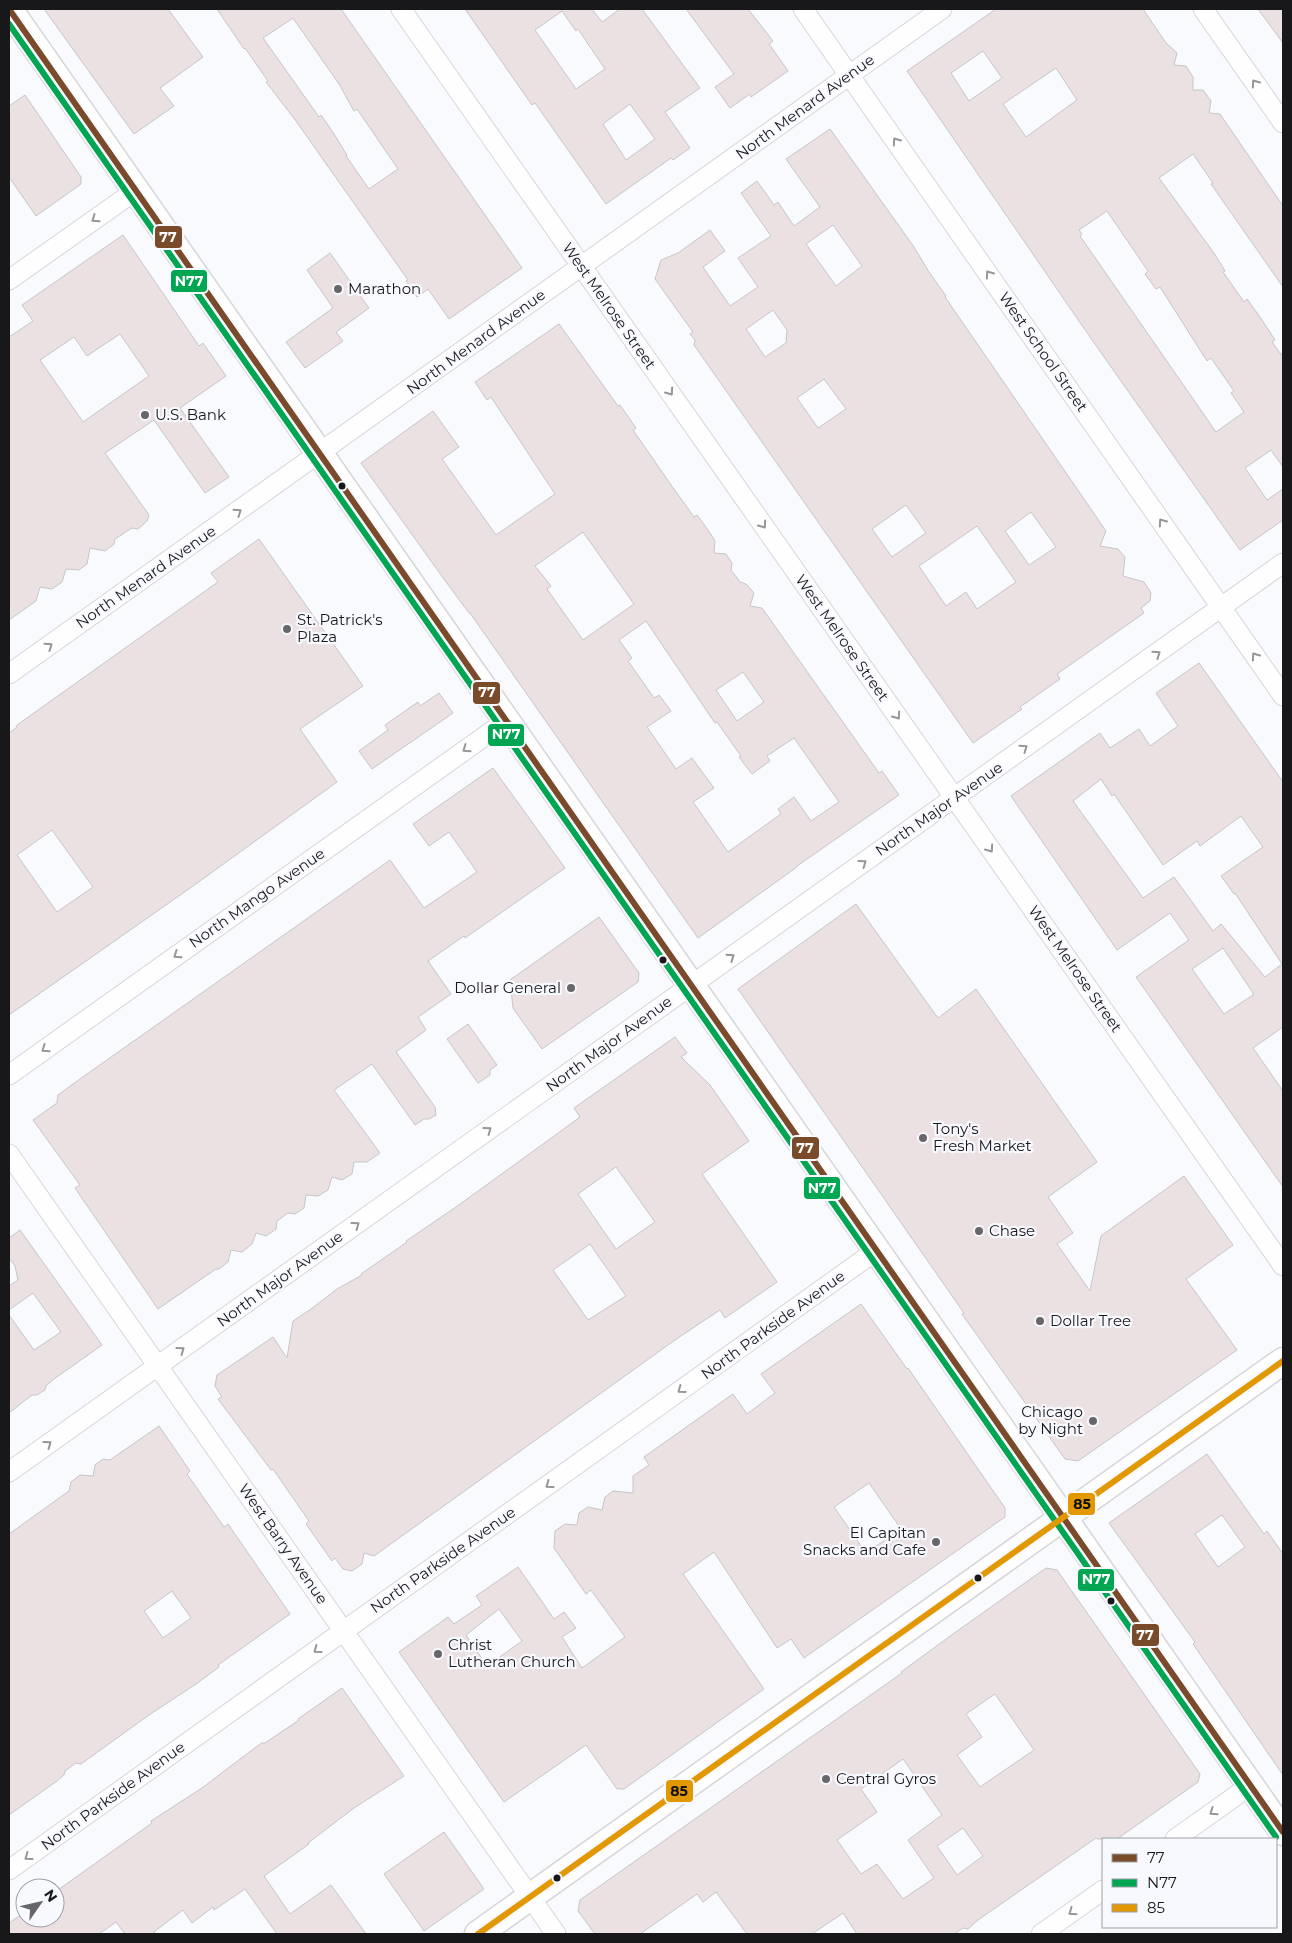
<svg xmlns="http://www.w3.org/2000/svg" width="1292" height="1943" viewBox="0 0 1292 1943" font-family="Montserrat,sans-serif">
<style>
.building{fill:#ece1e2;stroke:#c6c5c7;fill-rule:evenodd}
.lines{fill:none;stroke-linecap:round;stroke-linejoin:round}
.street-casing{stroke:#d6d6d9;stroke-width:21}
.secondary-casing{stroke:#d6d6d9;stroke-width:29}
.street{stroke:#fefeff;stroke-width:19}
.secondary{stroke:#fefeff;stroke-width:26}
.bus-1-casing{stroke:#f8f9ff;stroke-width:10}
.bus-2-casing{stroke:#f8f9ff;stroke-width:10}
.bus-3-casing{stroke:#f8f9ff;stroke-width:10}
.bus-1{stroke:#7a4b2a;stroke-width:6}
.bus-2{stroke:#00a651;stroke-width:6}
.bus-3{stroke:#e19803;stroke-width:6}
.oneway{stroke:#969698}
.poi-dot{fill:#67676a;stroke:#f8f9ff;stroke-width:2}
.bus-dot{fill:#18181b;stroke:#f8f9ff;stroke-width:2}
.labels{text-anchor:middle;stroke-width:4.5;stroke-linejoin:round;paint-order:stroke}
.street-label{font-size:15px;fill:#18181b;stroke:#f8f9ff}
.poi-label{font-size:15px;fill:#18181b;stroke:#f8f9ff;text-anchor:start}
.line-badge{stroke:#f8f9ff;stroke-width:2}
.badge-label{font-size:14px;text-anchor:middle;font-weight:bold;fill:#fff}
.pale-badge-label{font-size:14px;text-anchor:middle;font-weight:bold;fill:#111}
</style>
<rect width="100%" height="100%" fill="#f9fafe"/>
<path class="building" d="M 44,9 L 168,9 L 203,57 L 160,88 L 174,106 L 134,134 Z
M 217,9 L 341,9 L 522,268 L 449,319 L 428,289 L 417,297 L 406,281 L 408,280 L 296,121 L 266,82 L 268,81 L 245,48 L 244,49 ZM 293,18 L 339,84 L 354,111 L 357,109 L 398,169 L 369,189 L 346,156 L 347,155 L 332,131 L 321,115 L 319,117 L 263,38 Z
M 465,9 L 592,9 L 602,22 L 620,9 L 642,9 L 700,88 L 665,112 L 690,148 L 673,160 L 671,158 L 606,204 L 535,103 L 532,105 ZM 562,11 L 576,31 L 578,29 L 605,69 L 576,89 L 535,30 ZM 630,104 L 655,139 L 626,160 L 603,124 Z
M 686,9 L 748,9 L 773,41 L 769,44 L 788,71 L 751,97 L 750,94 L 730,108 L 715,87 L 734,74 Z
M 996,9 L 1143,9 L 1166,43 L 1177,53 L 1174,65 L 1186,66 L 1193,77 L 1193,90 L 1203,90 L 1211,101 L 1209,113 L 1220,114 L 1283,206 L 1283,287 L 1211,184 L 1213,183 L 1193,154 L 1159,178 L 1214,253 L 1225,271 L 1223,272 L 1244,302 L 1247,299 L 1260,317 L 1275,340 L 1272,342 L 1283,357 L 1283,467 L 1271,450 L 1245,468 L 1267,500 L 1283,489 L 1283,520 L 1240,550 L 1090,337 L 907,71 ZM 983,51 L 1002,78 L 969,101 L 951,73 ZM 1056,68 L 1077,100 L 1026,137 L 1003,104 ZM 1107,211 L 1148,271 L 1145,274 L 1156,289 L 1160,287 L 1207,361 L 1211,358 L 1234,391 L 1231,393 L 1244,412 L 1216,432 L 1080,236 L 1082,234 L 1079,230 Z
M 1258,9 L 1283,9 L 1283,43 Z
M 25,95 L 81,177 L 81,184 L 36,216 L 9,177 L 9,106 Z
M 830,129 L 914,247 L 929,272 L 946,296 L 945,297 L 1106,531 L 1100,546 L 1118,549 L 1125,557 L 1123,576 L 1144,582 L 1151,593 L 1150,601 L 1141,608 L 1144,613 L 1057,674 L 1060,679 L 1020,707 L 1022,709 L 973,743 L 701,355 L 694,345 L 695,340 L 690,334 L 693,332 L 655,279 L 661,260 L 678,253 L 710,230 L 725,251 L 703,267 L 730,306 L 758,287 L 738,258 L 771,236 L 741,193 L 757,181 L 774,205 L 778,202 L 794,226 L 820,207 L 786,159 ZM 833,225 L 862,266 L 836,286 L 806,244 ZM 773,310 L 787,330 L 786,343 L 765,357 L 746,329 ZM 824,379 L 846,409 L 818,428 L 797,398 ZM 906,505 L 926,533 L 892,557 L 872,529 ZM 1031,512 L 1056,547 L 1029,565 L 1005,531 ZM 977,526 L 1016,582 L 977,609 L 966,592 L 946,606 L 919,566 Z
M 123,235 L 199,346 L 203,343 L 226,376 L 180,408 L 229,477 L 205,493 L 154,420 L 105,453 L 149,515 L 147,521 L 138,529 L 132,528 L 115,539 L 114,544 L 105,551 L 90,548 L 87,564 L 79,570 L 66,569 L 62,582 L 52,589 L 40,587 L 36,601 L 9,620 L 9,337 L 33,321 L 22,305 ZM 120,334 L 149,376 L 83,422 L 40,360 L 74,337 L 87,356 Z
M 330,253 L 369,308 L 336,332 L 343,341 L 305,368 L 286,342 L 333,308 L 307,270 Z
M 559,324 L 618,406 L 620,405 L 636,428 L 633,430 L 669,482 L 694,517 L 697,515 L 708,530 L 715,541 L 714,553 L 726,554 L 732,563 L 731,570 L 740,582 L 746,584 L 754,593 L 750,606 L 762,608 L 879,773 L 882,771 L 899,795 L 797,866 L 797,867 L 698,938 L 470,613 L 469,613 L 441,575 L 361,463 L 433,411 L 459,447 L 442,459 L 496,535 L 555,494 L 491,397 L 487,400 L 475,382 ZM 583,532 L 634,604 L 583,640 L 547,589 L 551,586 L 535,566 ZM 646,621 L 715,723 L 717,722 L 741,756 L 739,757 L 752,774 L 770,761 L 767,756 L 794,738 L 839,802 L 811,821 L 794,797 L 778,809 L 781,814 L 728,852 L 693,802 L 714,788 L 692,758 L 676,769 L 647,727 L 671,711 L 659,695 L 654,698 L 628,661 L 632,658 L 619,640 ZM 743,672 L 764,702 L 737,721 L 716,690 Z
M 259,539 L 363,686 L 300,729 L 337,782 L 193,886 L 9,1015 L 9,733 L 16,728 L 17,725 L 218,582 L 211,573 ZM 52,830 L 93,887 L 57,912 L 17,855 Z
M 1199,663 L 1283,782 L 1283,1027 L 1253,1048 L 1283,1091 L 1283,1187 L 1136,977 L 1189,940 L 1170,913 L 1117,950 L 1011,796 L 1100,733 L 1110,748 L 1139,729 L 1150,746 L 1178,726 L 1156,693 ZM 1101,779 L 1112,796 L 1114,794 L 1163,865 L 1197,841 L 1200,846 L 1241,816 L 1263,847 L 1221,876 L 1234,894 L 1235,893 L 1282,964 L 1265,977 L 1221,924 L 1213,931 L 1174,877 L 1143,898 L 1073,801 ZM 1223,948 L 1253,993 L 1253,995 L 1224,1014 L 1192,969 Z
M 439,693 L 453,713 L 372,769 L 359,751 L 388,730 L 385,725 L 418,702 L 420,706 Z
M 493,768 L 565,868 L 465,938 L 464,936 L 428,961 L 451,994 L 418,1017 L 426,1030 L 396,1052 L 435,1107 L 436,1115 L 429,1119 L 424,1119 L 415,1125 L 372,1064 L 334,1090 L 380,1153 L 367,1162 L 354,1162 L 352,1174 L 342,1180 L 332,1177 L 328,1190 L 318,1196 L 306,1195 L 304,1208 L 295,1214 L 288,1213 L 277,1221 L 276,1229 L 266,1236 L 256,1233 L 252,1244 L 242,1252 L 231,1250 L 228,1262 L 219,1269 L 216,1269 L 158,1309 L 75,1188 L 80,1185 L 33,1120 L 57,1103 L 58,1095 L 80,1079 L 390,860 L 424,908 L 477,872 L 449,832 L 429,846 L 413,824 Z
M 856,904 L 938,1018 L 976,989 L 1097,1162 L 1048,1197 L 1073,1233 L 1057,1244 L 1090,1291 L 1101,1236 L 1184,1176 L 1233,1245 L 1186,1279 L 1237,1350 L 1078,1461 L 1065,1459 L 962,1314 L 964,1313 L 738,989 Z
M 599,917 L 639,973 L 638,982 L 542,1049 L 513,1008 L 510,980 Z
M 468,1024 L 497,1065 L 490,1070 L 490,1075 L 478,1083 L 447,1039 Z
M 675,1037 L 687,1053 L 681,1057 L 710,1085 L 749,1141 L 702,1174 L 777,1282 L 725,1318 L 720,1310 L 675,1340 L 374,1556 L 364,1553 L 362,1564 L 352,1571 L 343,1569 L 335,1558 L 332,1561 L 306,1524 L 309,1521 L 273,1469 L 271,1470 L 218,1399 L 222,1397 L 215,1386 L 217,1375 L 273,1337 L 287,1358 L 293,1321 L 311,1309 L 337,1289 L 362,1275 L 361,1274 L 407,1242 L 406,1241 L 456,1207 L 550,1139 L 580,1117 L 574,1108 ZM 616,1167 L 655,1222 L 616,1249 L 578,1194 ZM 590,1244 L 626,1296 L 588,1320 L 553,1270 Z
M 20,1230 L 102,1345 L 54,1379 L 46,1386 L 45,1390 L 37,1395 L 32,1395 L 9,1413 L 9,1315 L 34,1350 L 61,1332 L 33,1293 L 9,1310 L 9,1286 L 18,1280 L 15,1266 L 9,1258 L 9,1238 Z
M 861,1304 L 907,1369 L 908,1368 L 1005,1508 L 1005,1517 L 804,1658 L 791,1639 L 777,1648 L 714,1552 L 683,1574 L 764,1689 L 624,1789 L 617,1789 L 586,1745 L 504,1802 L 399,1652 L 448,1617 L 454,1624 L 482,1605 L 476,1596 L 518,1567 L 554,1619 L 564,1612 L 576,1628 L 562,1637 L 582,1668 L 625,1637 L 591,1590 L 586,1594 L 554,1548 L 555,1531 L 565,1524 L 577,1525 L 579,1513 L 588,1507 L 602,1510 L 605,1497 L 613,1491 L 633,1493 L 633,1476 L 649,1465 L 644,1457 L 733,1394 L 747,1414 L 775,1393 L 761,1374 ZM 869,1483 L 901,1529 L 866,1553 L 834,1507 ZM 499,1609 L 522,1641 L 487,1666 L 466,1635 Z
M 159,1426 L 190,1471 L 187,1474 L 224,1527 L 228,1524 L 290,1614 L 218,1665 L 219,1667 L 196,1684 L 149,1715 L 81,1764 L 76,1763 L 65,1771 L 64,1775 L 57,1781 L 9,1815 L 9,1534 L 69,1491 L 71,1482 L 80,1475 L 93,1476 L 95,1465 L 103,1459 L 110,1460 ZM 172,1591 L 191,1618 L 163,1638 L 144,1611 Z
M 1207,1454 L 1264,1534 L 1267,1531 L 1283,1554 L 1283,1775 L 1193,1644 L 1195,1642 L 1109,1523 ZM 1222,1515 L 1245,1547 L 1218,1567 L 1195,1534 Z
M 1046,1568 L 1057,1570 L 1200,1774 L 1198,1782 L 1117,1839 L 1097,1839 L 1096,1838 L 978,1920 L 968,1929 L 963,1928 L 954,1934 L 857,1934 L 843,1913 L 812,1934 L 747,1934 L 716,1892 L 703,1902 L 697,1894 L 640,1934 L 595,1934 L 578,1911 L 580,1900 L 902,1673 L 901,1672 L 953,1634 ZM 995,1694 L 1034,1750 L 980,1787 L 957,1755 L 982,1737 L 966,1714 ZM 903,1759 L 942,1815 L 908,1840 L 934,1878 L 903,1899 L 877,1864 L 861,1874 L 837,1840 L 877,1812 L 861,1789 ZM 963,1828 L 983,1856 L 957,1875 L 937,1846 Z
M 342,1688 L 404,1776 L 354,1808 L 308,1843 L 309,1844 L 264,1876 L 290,1914 L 331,1885 L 366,1934 L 277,1934 L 245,1889 L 214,1910 L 213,1907 L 192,1923 L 183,1910 L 155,1931 L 154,1934 L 125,1934 L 116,1922 L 99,1934 L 9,1934 L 9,1923 L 25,1912 L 25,1918 L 46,1918 L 55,1920 L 55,1892 L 138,1833 L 152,1823 L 151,1821 L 202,1788 L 256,1747 L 262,1743 L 265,1743 L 299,1720 L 298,1719 Z
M 444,1832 L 484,1889 L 424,1931 L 384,1874 Z"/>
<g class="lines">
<g class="street-casing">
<path id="street" d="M 401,9 L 1283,1266
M 803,9 L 1283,696
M 1203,9 L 1283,123
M 9,280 L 135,191
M 9,674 L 942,9
M 9,1075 L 506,721
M 9,1154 L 556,1934
M 9,1472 L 1283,563
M 1175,1839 L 1251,1785
M 9,1870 L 877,1250
M 1041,1934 L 1103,1890"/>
</g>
<g class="secondary-casing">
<path id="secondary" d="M 9,9 L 1283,1832
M 478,1934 L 1283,1361"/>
</g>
<use href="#street" class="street"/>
<use href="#secondary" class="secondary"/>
<g class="bus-1-casing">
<path id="bus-1" d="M 9,9 L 1283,1832"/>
</g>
<g class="bus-2-casing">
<path id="bus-2" d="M 9,24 L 1276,1837"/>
</g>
<g class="bus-3-casing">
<path id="bus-3" d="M 478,1934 L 1283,1361"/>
</g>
<use href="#bus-1" class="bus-1"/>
<use href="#bus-2" class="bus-2"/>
<use href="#bus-3" class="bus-3"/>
</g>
<defs><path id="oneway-chevron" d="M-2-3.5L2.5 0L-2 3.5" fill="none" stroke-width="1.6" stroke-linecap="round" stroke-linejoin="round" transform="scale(1.25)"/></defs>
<g class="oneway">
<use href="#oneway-chevron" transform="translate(1255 83) rotate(-125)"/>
<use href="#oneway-chevron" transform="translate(896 141) rotate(-125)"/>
<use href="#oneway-chevron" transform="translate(95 219) rotate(145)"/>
<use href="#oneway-chevron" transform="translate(989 274) rotate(-125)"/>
<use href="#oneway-chevron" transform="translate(670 392) rotate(55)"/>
<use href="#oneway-chevron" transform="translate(238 512) rotate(-35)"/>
<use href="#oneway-chevron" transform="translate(1162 522) rotate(-125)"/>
<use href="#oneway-chevron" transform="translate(763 525) rotate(55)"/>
<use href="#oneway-chevron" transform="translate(49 646) rotate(-35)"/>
<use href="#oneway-chevron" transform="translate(1157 654) rotate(-35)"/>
<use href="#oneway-chevron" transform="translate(1255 656) rotate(-125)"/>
<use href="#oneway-chevron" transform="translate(897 716) rotate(55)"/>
<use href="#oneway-chevron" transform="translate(1024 748) rotate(-35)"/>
<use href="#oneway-chevron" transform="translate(466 749) rotate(145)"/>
<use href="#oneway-chevron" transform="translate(990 849) rotate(55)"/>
<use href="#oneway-chevron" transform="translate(863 863) rotate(-36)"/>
<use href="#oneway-chevron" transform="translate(177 955) rotate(145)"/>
<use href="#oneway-chevron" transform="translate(731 957) rotate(-35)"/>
<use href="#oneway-chevron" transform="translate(45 1049) rotate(145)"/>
<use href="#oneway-chevron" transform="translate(488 1130) rotate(-36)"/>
<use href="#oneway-chevron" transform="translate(356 1225) rotate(-36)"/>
<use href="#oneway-chevron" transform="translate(181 1350) rotate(-36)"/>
<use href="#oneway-chevron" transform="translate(681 1390) rotate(144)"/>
<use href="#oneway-chevron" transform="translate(48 1444) rotate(-36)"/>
<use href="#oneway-chevron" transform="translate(549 1485) rotate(144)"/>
<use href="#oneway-chevron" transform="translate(317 1650) rotate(144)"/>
<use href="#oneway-chevron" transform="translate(1213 1812) rotate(145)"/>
<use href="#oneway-chevron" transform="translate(28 1857) rotate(144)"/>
<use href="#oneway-chevron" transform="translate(1072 1912) rotate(145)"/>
</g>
<g class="poi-dot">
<circle cx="338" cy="289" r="5"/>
<circle cx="145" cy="415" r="5"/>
<circle cx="287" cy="629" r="5"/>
<circle cx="571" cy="988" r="5"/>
<circle cx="923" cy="1138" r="5"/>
<circle cx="979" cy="1231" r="5"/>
<circle cx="1040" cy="1321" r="5"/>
<circle cx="1093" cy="1421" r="5"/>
<circle cx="936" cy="1542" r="5"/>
<circle cx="438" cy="1654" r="5"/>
<circle cx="826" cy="1779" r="5"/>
</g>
<g class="bus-dot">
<circle cx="342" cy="486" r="4.5"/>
<circle cx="663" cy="960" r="4.5"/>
<circle cx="978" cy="1578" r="4.5"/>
<circle cx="1111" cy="1601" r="4.5"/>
<circle cx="557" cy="1878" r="4.5"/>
</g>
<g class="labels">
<g class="street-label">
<text transform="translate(805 107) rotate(-36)" y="5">North Menard Avenue</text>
<text transform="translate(609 306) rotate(55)" y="5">West Melrose Street</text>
<text transform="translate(476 342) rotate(-36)" y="5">North Menard Avenue</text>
<text transform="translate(1043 352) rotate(55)" y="5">West School Street</text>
<text transform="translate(146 577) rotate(-35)" y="5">North Menard Avenue</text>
<text transform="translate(842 638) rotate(55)" y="5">West Melrose Street</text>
<text transform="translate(939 809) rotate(-35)" y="5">North Major Avenue</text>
<text transform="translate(257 898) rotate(-35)" y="5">North Mango Avenue</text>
<text transform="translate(1075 969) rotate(55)" y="5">West Melrose Street</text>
<text transform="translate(609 1044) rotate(-36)" y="5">North Major Avenue</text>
<text transform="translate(280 1279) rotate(-36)" y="5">North Major Avenue</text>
<text transform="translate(773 1325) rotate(-36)" y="5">North Parkside Avenue</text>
<text transform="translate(283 1544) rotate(55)" y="5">West Barry Avenue</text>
<text transform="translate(443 1560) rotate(-35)" y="5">North Parkside Avenue</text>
<text transform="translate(113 1796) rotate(-36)" y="5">North Parkside Avenue</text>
</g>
<g class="poi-label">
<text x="348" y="294">Marathon</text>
<text x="155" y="420">U.S. Bank</text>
<text x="297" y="625">St. Patrick's<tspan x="297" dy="17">Plaza</tspan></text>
<text x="561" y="993" text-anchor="end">Dollar General</text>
<text x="933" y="1134">Tony's<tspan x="933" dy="17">Fresh Market</tspan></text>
<text x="989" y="1236">Chase</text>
<text x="1050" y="1326">Dollar Tree</text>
<text x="1083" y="1417" text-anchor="end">Chicago<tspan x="1083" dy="17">by Night</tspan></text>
<text x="926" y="1538" text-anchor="end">El Capitan<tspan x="926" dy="17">Snacks and Cafe</tspan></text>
<text x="448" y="1650">Christ<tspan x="448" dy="17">Lutheran Church</tspan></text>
<text x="836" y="1784">Central Gyros</text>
</g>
</g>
<g class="line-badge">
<rect x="154" y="225" width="29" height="24" rx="5" fill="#7a4b2a"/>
<rect x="170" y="269" width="38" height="24" rx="5" fill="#00a651"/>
<rect x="472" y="681" width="29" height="24" rx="5" fill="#7a4b2a"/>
<rect x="487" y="723" width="38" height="24" rx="5" fill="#00a651"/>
<rect x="791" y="1136" width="29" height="24" rx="5" fill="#7a4b2a"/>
<rect x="803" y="1176" width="38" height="24" rx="5" fill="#00a651"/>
<rect x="1067" y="1492" width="29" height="24" rx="5" fill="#e19803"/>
<rect x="1077" y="1568" width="38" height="24" rx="5" fill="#00a651"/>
<rect x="1131" y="1623" width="29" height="24" rx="5" fill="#7a4b2a"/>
<rect x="665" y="1779" width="29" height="24" rx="5" fill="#e19803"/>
</g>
<g class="badge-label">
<text x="168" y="242">77</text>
<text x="189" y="286">N77</text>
<text x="487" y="697">77</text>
<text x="506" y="739">N77</text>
<text x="805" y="1153">77</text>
<text x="822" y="1193">N77</text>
<text x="1096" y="1584">N77</text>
<text x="1145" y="1640">77</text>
</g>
<g class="pale-badge-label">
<text x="1082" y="1509">85</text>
<text x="679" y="1796">85</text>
</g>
<rect width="1292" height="1943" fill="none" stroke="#18181b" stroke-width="20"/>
<rect x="1102" y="1838" width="175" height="90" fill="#f8f9ff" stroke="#9e9fa4"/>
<rect x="1112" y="1854" width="25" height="8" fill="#7a4b2a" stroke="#9e9fa4"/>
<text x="1147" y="1863" font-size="15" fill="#18181b">77</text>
<rect x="1112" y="1879" width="25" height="8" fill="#00a651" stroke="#9e9fa4"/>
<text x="1147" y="1888" font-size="15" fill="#18181b">N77</text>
<rect x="1112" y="1904" width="25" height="8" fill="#e19803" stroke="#9e9fa4"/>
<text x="1147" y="1913" font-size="15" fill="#18181b">85</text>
<g transform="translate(40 1903) rotate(56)"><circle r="24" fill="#f8f9ff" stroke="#9e9fa4"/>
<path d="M0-4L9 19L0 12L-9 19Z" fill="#67676a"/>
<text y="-8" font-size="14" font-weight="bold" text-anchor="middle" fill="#18181b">N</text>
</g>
</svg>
